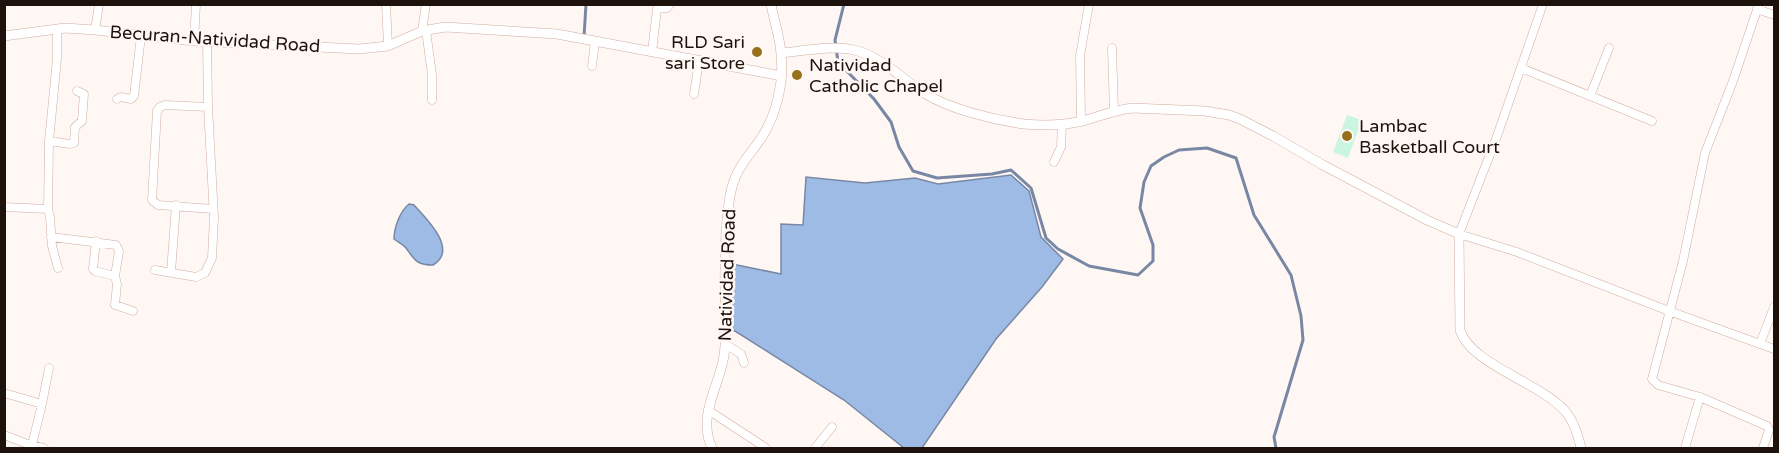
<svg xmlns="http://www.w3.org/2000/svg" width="1779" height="453" viewBox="0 0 1779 453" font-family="'Varela Round',sans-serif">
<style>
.green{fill:#caf6e1}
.water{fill:#9ebbe5;stroke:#7888a4;stroke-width:1.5}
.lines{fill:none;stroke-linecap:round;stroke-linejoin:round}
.stream{stroke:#7888a4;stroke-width:3}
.minor-casing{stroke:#d0ad9f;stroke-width:9}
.tertiary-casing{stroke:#d0ad9f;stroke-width:10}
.minor{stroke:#fff;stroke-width:8}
.tertiary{stroke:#fff;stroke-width:9}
.poi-dot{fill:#97701b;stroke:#fff7f4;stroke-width:2}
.labels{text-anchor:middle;stroke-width:5;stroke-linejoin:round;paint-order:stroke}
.street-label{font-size:18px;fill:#1e120d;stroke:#fff7f4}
.poi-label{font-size:18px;fill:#1e120d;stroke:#fff7f4;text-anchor:start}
</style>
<rect width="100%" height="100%" fill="#fff7f4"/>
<path class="green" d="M 1347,115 L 1362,120 L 1348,158 L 1333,152 Z"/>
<path class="water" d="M 1011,175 L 1029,191 L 1041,237 L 1063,259 L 1042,287 L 996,339 L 922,448 L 904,448 L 844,400 L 735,331 L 731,331 L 727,263 L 781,274 L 781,224 L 803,225 L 806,177 L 865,183 L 915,178 L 938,184 Z
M 409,204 L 414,205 C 426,218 459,250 433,265 C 416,265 415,260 406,248 C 403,244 398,242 394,239 C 394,228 400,211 409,204 Z"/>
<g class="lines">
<path class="stream" d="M 844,4 L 835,40 L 838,62 L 874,99 L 891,122 L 899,147 L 913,171 L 937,178 L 992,174 L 1011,170 L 1031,188 L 1046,238 L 1058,249 L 1089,266 L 1138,275 L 1153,261 L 1153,245 L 1140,208 L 1144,182 L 1151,166 L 1164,157 L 1179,150 L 1207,148 L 1236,158 L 1254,215 L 1291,275 L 1301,316 L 1303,340 L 1274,437 L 1276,448
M 584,37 L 586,4"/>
<g class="minor-casing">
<path id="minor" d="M 386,4 L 388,46
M 1543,4 L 1496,139 L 1459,234 L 1517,252 L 1669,311 L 1774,349
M 1759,4 L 1733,81 L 1705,153 L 1683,261 L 1652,379 L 1658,385 L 1700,397 L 1767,426 L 1769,430 L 1763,448
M 1757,9 L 1774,15
M 57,29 L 57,59 L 49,141 L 48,209 L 50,217 L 52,246 L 58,268
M 95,30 L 99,4
M 426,30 L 432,75 L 432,100
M 422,31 L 426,4
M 194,41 L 196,4
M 1112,48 L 1114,111
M 652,52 L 657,9 L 667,8 L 670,4
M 592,66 L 595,41
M 1521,68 L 1652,121
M 694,94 L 699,61
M 1590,96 L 1609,48
M 117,99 L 121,97 L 131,99 L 134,96 L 141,36
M 208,107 L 165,105 L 160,107 L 157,111 L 152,200 L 158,205 L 213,209
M 1081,121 L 1080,56 L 1089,4
M 49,141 L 70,144 L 74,143 L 75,127 L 82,121 L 84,94 L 77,91
M 1054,162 L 1061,147 L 1062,124
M 4,207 L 48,209
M 51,237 L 116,245 L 119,251 L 115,276 L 95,271 L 93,269 L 96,241
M 155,270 L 196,277 L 205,273 L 212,258 L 214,217 L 208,107 L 207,42
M 171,272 L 176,205
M 115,276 L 117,284 L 115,305 L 133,311
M 725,344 L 741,354 L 744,363
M 1760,344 L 1774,307
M 4,393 L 42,404
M 708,410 L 766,448
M 4,435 L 25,443 L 44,448
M 32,445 L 42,404 L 49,368
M 815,448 L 832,427
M 1685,448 L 1700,397"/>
</g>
<g class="tertiary-casing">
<path id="tertiary" d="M 4,36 L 65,28 L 95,30 L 194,41 L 359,49 L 388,46 L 422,31 L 445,27 L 557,34 L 782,76
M 781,53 C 803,51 833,45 854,50 C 881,56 902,79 924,93 C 949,109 994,120 1024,124 C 1043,126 1065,125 1083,121 C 1100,116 1115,110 1132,108 L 1205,111 L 1229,115 L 1240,119 L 1273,136 L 1323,165 L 1427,220 L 1459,234 L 1460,330 C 1470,364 1541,383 1565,411 C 1574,421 1578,435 1581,448
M 712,448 C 697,416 719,387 724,356 C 728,327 724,298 725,269 C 725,245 726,220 730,196 C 735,168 747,159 762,137 C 777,113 784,82 781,54 C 780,37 774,21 771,4"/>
</g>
<use href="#minor" class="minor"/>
<use href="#tertiary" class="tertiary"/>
</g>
<g class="poi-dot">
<circle cx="757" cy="52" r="6"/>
<circle cx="797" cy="75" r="6"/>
<circle cx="1347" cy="136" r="6"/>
</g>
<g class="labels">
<g class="street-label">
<text transform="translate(215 39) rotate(4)" y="6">Becuran-Natividad Road</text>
<text transform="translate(727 275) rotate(-88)" y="6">Natividad Road</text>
</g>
<g class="poi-label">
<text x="745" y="48" text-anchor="end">RLD Sari<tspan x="745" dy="21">sari Store</tspan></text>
<text x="809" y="71">Natividad<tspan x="809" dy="21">Catholic Chapel</tspan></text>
<text x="1359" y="132">Lambac<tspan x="1359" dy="21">Basketball Court</tspan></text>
</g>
</g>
<rect width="1779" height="453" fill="none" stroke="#1e120d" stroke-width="12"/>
</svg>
